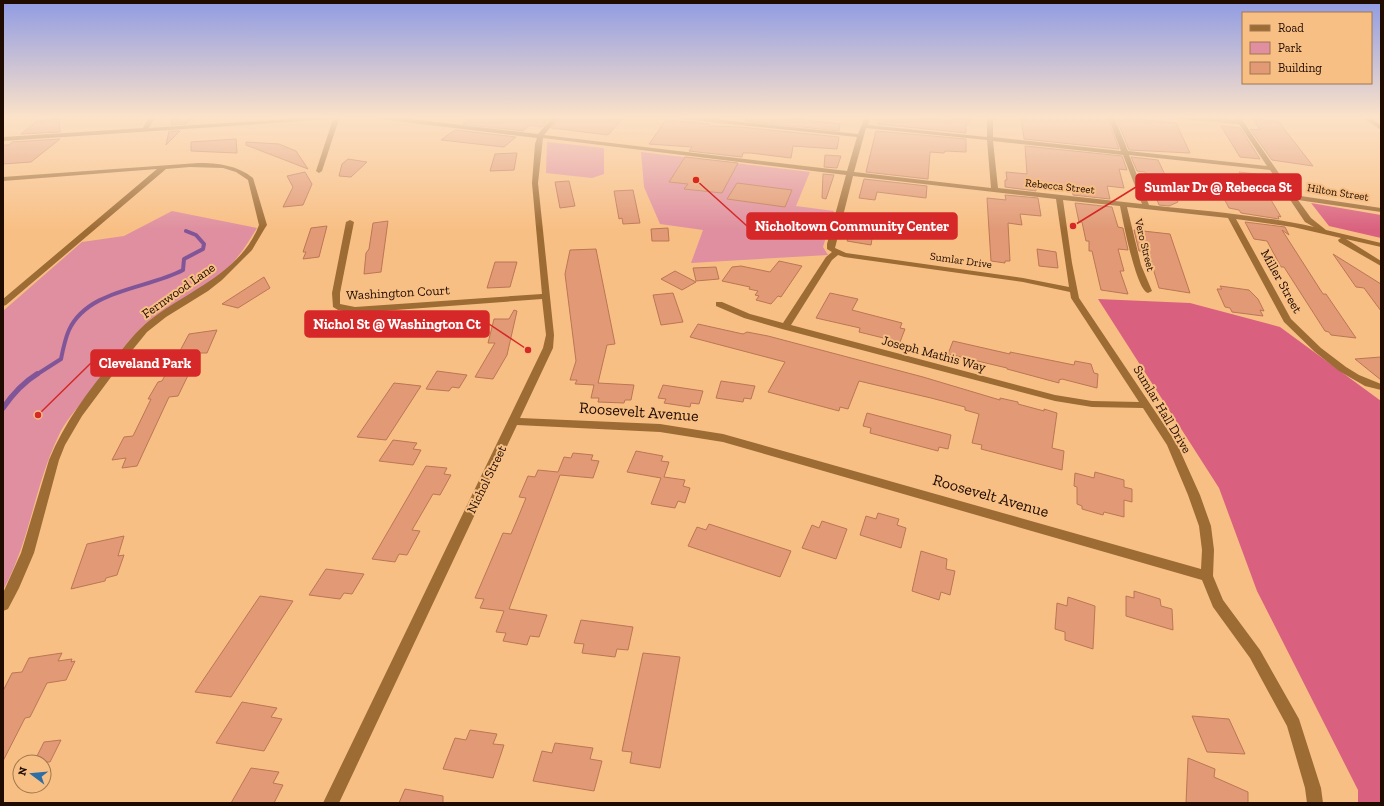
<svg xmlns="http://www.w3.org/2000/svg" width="1384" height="806" viewBox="0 0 1384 806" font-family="'Zilla Slab',serif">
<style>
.green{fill:#df8f9f}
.forest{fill:#d9617f}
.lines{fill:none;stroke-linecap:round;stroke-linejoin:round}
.stream-far1{stroke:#805699;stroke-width:4}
.stream{stroke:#805699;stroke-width:5.5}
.building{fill:#e19976;stroke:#bb7654}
.minor{fill:#9d6b34;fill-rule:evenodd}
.labels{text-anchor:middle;stroke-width:4;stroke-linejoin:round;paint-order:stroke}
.far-street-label{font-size:11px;fill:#1f0b00;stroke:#f8bf84}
.street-label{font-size:13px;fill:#1f0b00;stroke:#f8bf84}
.near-street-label{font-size:16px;fill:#1f0b00;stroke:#f8bf84}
.leader{fill:none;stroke:#d62828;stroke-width:1.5}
.callout-dot{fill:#d62828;stroke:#f8bf84;stroke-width:1.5}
.callout{fill:#d62828;stroke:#d62828;stroke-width:1.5}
.callout-label{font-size:14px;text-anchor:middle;font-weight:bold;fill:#fff}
</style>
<rect width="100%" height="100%" fill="#f8bf84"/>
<path class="green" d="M 547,142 L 604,148 L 604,174 L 592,178 L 546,173 Z
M 641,152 L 810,172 L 796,206 L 834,211 L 823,247 L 828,255 L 691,263 L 703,230 L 660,224 L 644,187 Z
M 172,211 L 257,228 C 246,246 233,266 216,279 C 197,294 174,303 154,317 C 133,331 104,374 87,395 C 78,408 64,422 58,437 C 34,487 30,542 3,590 L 3,311 L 82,242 L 124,236 Z"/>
<path class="forest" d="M 1311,203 L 1381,215 L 1381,238 L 1329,226 Z
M 1098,299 L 1190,303 L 1280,327 L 1381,401 L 1381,803 L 1358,803 L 1358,790 L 1257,591 L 1219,488 Z"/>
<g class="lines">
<path class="stream-far1" d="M 36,375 L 61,359 C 63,349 65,339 69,330 C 88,289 148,289 183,270 L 184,259 L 203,249 L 204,244 L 196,235 L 186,231"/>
<path class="stream" d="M 3,408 C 12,395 24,382 37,374"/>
</g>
<path class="building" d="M 172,117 L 193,117 L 186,124 L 171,125 Z
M 472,117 L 551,117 L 542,127 L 530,125 L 523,131 L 463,124 Z
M 560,117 L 624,117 L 608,135 L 551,128 Z
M 748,117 L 783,117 L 840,124 L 839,131 L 745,121 Z
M 880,117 L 907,117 L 952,121 L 952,118 L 971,120 L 966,126 L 966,133 L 878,124 Z
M 1021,117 L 1107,117 L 1119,149 L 1024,139 Z
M 1116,117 L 1176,123 L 1190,153 L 1129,150 Z
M 59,119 L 60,132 L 21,134 L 37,121 Z
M 1253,119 L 1278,121 L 1313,166 L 1272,160 L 1250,129 L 1260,130 Z
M 669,120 L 709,124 L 709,126 L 740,127 L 839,137 L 837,149 L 793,146 L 791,158 L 751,153 L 743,153 L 742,157 L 689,151 L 692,147 L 649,144 L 665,121 Z
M 1221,126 L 1240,128 L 1260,159 L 1240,157 Z
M 455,130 L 516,137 L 504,147 L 441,140 Z
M 169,131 L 180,131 L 166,145 Z
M 876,131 L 966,139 L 966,152 L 945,151 L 944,153 L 930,152 L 928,179 L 866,172 Z
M 60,139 L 31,162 L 3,164 L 3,145 L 9,145 L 12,142 Z
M 236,139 L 237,153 L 191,151 L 191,142 Z
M 246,142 L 279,144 L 296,151 L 308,169 L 246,145 Z
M 1025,146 L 1122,156 L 1127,170 L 1119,169 L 1124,188 L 1107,186 L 1110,199 L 1073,195 L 1072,190 L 1036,186 L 1036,191 L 1005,187 L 1005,180 L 1007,180 L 1006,172 L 1027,174 Z
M 515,153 L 517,153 L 514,170 L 490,171 L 495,154 Z
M 825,155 L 841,156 L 837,168 L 824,167 Z
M 685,157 L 738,163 L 722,193 L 684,189 L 688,184 L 669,182 Z
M 1131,157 L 1158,160 L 1178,202 L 1169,206 L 1159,205 L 1148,176 L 1145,172 L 1137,171 Z
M 348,159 L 367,162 L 351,177 L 339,176 L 342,164 Z
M 305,172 L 312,184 L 303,205 L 283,207 L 293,187 L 287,176 Z
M 1239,172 L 1256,174 L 1281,217 L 1278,216 L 1279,219 L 1241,213 L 1239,210 L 1229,208 L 1218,187 L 1238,190 L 1234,181 L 1245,182 Z
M 823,174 L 834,175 L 826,199 L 822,198 Z
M 864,179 L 927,186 L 926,198 L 877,192 L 875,200 L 859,198 Z
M 569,181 L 575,206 L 560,208 L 555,182 Z
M 737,183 L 792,190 L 785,207 L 727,199 Z
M 633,190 L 640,223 L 623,224 L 622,218 L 619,219 L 614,191 Z
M 1005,195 L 1038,198 L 1041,216 L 1020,214 L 1022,225 L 1008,223 L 1010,261 L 1005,261 L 1005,263 L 991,261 L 987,198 L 1006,200 Z
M 1075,203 L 1112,207 L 1118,227 L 1123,228 L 1128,250 L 1118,249 L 1124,271 L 1120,271 L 1128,294 L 1101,290 L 1092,251 L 1089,251 L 1089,241 L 1086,241 L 1082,222 L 1079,222 Z
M 388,221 L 381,272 L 364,274 L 366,253 L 369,249 L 373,223 Z
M 1245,222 L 1285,227 L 1289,235 L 1282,230 L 1323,294 L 1326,294 L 1356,338 L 1331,335 L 1329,332 L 1325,331 L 1284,267 L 1281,267 L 1267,241 L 1254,239 Z
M 852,224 L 874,227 L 871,245 L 847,241 Z
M 327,226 L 319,257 L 303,259 L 306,252 L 303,252 L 311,228 Z
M 668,228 L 669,241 L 652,241 L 651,229 Z
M 1134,230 L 1170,234 L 1190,293 L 1159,288 L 1148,252 L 1139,251 Z
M 596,249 L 615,344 L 607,345 L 598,383 L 634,385 L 631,400 L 625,400 L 624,403 L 598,402 L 599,398 L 591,398 L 594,385 L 575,384 L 577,380 L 570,380 L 576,361 L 565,274 L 570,250 Z
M 1037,249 L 1056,252 L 1058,268 L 1039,266 Z
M 1333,254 L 1381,284 L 1381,311 L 1364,288 L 1356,287 Z
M 779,261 L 802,266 L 781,297 L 778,296 L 771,304 L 756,300 L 759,296 L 755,295 L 758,291 L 749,289 L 750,287 L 722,281 L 732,267 L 741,266 L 770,272 Z
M 495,262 L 517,262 L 510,287 L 487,288 Z
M 716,267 L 719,279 L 696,281 L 693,268 Z
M 675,271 L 696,282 L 682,290 L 661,279 Z
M 264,277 L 270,288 L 238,308 L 222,304 Z
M 1220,286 L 1249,290 L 1258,299 L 1264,311 L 1260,310 L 1263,316 L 1232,312 L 1230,308 L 1225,307 L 1217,289 L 1222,289 Z
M 673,293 L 683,322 L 661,325 L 653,295 Z
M 830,293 L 858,299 L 852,310 L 902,323 L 900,328 L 905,329 L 900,342 L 859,332 L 860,328 L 816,318 Z
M 514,310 L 517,311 L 507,355 L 493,379 L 475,377 L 495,343 L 488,343 L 494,319 L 509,319 Z
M 698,324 L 743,334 L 747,332 L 768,336 L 923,377 L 1000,400 L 1000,398 L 1018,402 L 1018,404 L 1044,411 L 1044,409 L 1057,413 L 1052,448 L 1064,451 L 1062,470 L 981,449 L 982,445 L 972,443 L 979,414 L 965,410 L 965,407 L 931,398 L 859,381 L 848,409 L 840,407 L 839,411 L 768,392 L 785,362 L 690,337 Z
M 217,330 L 207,353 L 199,353 L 178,396 L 169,397 L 137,466 L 122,468 L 126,458 L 112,460 L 124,437 L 133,436 L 151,399 L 148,399 L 158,382 L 162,381 L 172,362 L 174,362 L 189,334 Z
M 953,341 L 1010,354 L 1010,352 L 1074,365 L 1075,361 L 1091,364 L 1094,373 L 1098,374 L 1097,388 L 1062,379 L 1059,380 L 1059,383 L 1007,369 L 1007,368 L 948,354 Z
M 1381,357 L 1381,380 L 1355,359 Z
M 437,371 L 467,375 L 459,388 L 452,387 L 449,391 L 426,389 Z
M 721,381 L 755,386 L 751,399 L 744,398 L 743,402 L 716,398 Z
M 394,383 L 421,386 L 386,440 L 357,437 Z
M 663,385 L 703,391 L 699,404 L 691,403 L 690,407 L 664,403 L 666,399 L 658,398 Z
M 867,413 L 951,435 L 948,449 L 939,447 L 938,451 L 870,433 L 871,428 L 863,426 Z
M 393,440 L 417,443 L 413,449 L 421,450 L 413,465 L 379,461 Z
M 636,451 L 663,456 L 661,461 L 669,462 L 664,477 L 685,480 L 683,486 L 690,488 L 685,503 L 678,501 L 675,508 L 651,504 L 661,478 L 627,472 Z
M 573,453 L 593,455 L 591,460 L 599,461 L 593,478 L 560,475 L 509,609 L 547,615 L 539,637 L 530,636 L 527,645 L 503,641 L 506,633 L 496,632 L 504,611 L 480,608 L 484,599 L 475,598 L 503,533 L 511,534 L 517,520 L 526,498 L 519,497 L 528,476 L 535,477 L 538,470 L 558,472 L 564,457 L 571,458 Z
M 426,466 L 447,468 L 444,474 L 451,475 L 440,495 L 433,494 L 412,530 L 420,531 L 407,555 L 399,554 L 395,562 L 372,559 Z
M 1095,472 L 1124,480 L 1124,487 L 1132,489 L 1132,502 L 1124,500 L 1124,517 L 1104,512 L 1103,515 L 1082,509 L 1082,506 L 1077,504 L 1077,487 L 1074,486 L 1075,473 L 1094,478 Z
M 878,513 L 899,519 L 897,525 L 906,528 L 901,548 L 860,535 L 866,516 L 876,519 Z
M 822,521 L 847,529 L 836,559 L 802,548 L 812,525 L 819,528 Z
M 709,524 L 791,551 L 780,577 L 688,546 L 697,527 L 706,530 Z
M 124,536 L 118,556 L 124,555 L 117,575 L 106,578 L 105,581 L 71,589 L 87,544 Z
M 921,551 L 947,559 L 946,569 L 955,571 L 950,595 L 941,592 L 939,600 L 912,591 Z
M 326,569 L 364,574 L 352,594 L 344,593 L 340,599 L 309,595 Z
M 1134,591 L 1160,599 L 1161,606 L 1172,609 L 1173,630 L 1126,616 L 1126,596 L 1134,598 Z
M 260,596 L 293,601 L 231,697 L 195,692 Z
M 1068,597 L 1095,606 L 1093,649 L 1065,640 L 1065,632 L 1055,629 L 1057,603 L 1067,606 Z
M 581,620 L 633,627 L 628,650 L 617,649 L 615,657 L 582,653 L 584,644 L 574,643 Z
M 62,653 L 58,661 L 72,659 L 71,662 L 75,661 L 66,680 L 47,683 L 30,717 L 25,718 L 3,761 L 3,691 L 12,673 L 22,672 L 29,658 Z
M 643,653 L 680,657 L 660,768 L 630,763 L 632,752 L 622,751 Z
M 242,702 L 277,708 L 271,717 L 282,719 L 264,751 L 216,743 Z
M 1192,716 L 1229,719 L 1245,754 L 1207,752 Z
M 470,730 L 497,734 L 493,744 L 504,745 L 493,778 L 443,769 L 455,738 L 466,740 Z
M 61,740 L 50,762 L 34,762 L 44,742 Z
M 555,743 L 593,748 L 590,759 L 602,761 L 594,791 L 533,781 L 542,751 L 552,753 Z
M 1188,758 L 1215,769 L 1214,777 L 1248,792 L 1248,803 L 1186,803 Z
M 251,768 L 279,772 L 273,783 L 283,785 L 274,803 L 231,803 Z
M 405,789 L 443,796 L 443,803 L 399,803 Z"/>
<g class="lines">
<path class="minor" d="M 149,117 L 155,117 L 149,128 L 317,117 L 345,117 L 339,119 L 322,171 L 319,173 L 316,171 L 333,119 L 3,141 L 3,137 L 143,128 Z
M 377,117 L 393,117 L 538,134 L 553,117 L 559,117 L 544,135 L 847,171 L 857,137 L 681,119 L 678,117 L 696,117 L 858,134 L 865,117 L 871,117 L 868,125 L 987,137 L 987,117 L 993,117 L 993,137 L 1121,151 L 1108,117 L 1114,117 L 1128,151 L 1267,166 L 1239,124 L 1182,119 L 1179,117 L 1236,120 L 1234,117 L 1240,117 L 1294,195 L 1381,208 L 1381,212 L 1298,200 L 1311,218 L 1326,230 L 1381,243 L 1381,247 L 1346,239 L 1381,261 L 1381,266 L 1339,242 L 1338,240 L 1341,238 L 1293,227 L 1236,219 L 1291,319 L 1321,348 L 1346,367 L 1359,375 L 1381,384 L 1381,390 L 1365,386 L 1339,371 L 1315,352 L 1284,322 L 1228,218 L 1127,207 L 1141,265 L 1152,291 L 1148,293 C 1136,290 1123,220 1120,206 L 1063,200 L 1072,263 L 1079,298 L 1177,444 L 1200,495 L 1211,526 L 1214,550 L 1213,576 L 1223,600 L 1260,650 L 1299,719 L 1321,788 L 1323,803 L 1307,803 L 1305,788 L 1287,726 L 1250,658 L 1213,607 L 1202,580 L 723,442 L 660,432 L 517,425 L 339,803 L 323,803 L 543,348 L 546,335 L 542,299 L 355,313 L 338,310 L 333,307 L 332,293 L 346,222 L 350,220 L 354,222 L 340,293 L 340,304 L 355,307 L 542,294 L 532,183 L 535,144 L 537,138 L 380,119 ZM 866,128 L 987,140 L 991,188 L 854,172 ZM 543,138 L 846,175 L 827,244 L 827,249 L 832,252 L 826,257 L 783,323 L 750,314 L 722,302 L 716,302 L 716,306 L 744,318 L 782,329 L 1055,401 L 1092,407 L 1143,408 L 1167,445 L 1188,495 L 1199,526 L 1202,550 L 1201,569 L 723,434 L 660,424 L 520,418 L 553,348 L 554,335 L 538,183 ZM 993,141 L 1123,155 L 1142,204 L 998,188 ZM 1129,155 L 1270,170 L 1305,222 L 1314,227 C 1260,215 1204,211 1149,205 ZM 853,176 L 1056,199 L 1069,287 L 1023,278 L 846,253 L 835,248 ZM 838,255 L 844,257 L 1023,282 L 1070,292 L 1071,298 L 1139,402 L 1092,401 L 1055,395 L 791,325 L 832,260 Z
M 1362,117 L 1369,117 L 1381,125 L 1381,130 Z
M 198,163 C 218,163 237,165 253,178 L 267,225 L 265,228 L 252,250 L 222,280 L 208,291 L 166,317 L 147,332 L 117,369 L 82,416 L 65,445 L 59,460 L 34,553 L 19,588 L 8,609 L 3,611 L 3,593 L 21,553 L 49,460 C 64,423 88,391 113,361 C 125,346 136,331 150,320 C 187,291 241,273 259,225 L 248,180 L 236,172 L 223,168 L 190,167 L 166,169 L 6,305 L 3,306 L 3,299 L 157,169 L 3,181 L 3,177 Z"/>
</g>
<linearGradient id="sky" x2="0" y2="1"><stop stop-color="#8f9be3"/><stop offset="0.51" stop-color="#fce2c8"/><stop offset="1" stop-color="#fce2c8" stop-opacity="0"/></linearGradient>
<rect width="1384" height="230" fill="url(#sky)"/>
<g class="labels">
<g class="far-street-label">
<text transform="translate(1060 186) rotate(6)" y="4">Rebecca Street</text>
<text transform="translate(1338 192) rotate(9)" y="4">Hilton Street</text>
<text transform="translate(1145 245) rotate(76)" y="4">Vero Street</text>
<text transform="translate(961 260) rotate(8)" y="4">Sumlar Drive</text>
</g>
<g class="street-label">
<text transform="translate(1282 281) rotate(61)" y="5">Miller Street</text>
<text transform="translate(178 290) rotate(-35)" y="5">Fernwood Lane</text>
<text transform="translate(398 292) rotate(-3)" y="5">Washington Court</text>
<text transform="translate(934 353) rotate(15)" y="5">Joseph Mathis Way</text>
<text transform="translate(1163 409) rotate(59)" y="5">Sumlar Hall Drive</text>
<text transform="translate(486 479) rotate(-64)" y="5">Nichol Street</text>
</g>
<g class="near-street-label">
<text transform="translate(639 411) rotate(4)" y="6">Roosevelt Avenue</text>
<text transform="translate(991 495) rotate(16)" y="6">Roosevelt Avenue</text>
</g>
</g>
<path class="leader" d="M1073 226L1136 187M696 180L747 226M528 350L489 324M38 415L91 363"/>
<g class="callout-dot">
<circle cx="1073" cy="226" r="4"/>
<circle cx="696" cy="180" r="4"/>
<circle cx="528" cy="350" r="4"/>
<circle cx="38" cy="415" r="4"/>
</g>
<g class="callout">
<rect x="1136" y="174" width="165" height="26" rx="4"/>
<rect x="747" y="213" width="210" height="26" rx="4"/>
<rect x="305" y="311" width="184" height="26" rx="4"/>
<rect x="91" y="350" width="109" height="26" rx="4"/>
</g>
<g class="callout-label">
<text x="1218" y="192">Sumlar Dr @ Rebecca St</text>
<text x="852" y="231">Nicholtown Community Center</text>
<text x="397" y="329">Nichol St @ Washington Ct</text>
<text x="145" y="368">Cleveland Park</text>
</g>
<rect width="1384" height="806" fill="none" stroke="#1f0b00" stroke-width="8"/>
<rect x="1242" y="12" width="130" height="72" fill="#f8bf84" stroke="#a1774f"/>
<rect x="1250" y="25" width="20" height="6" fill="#9d6b34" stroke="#a1774f"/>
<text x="1278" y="32" font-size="12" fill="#1f0b00">Road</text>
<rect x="1250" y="42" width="20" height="12" fill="#df8f9f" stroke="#a1774f"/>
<text x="1278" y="52" font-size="12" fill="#1f0b00">Park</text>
<rect x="1250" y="62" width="20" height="12" fill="#e19976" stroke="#a1774f"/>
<text x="1278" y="72" font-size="12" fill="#1f0b00">Building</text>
<g transform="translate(32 774) rotate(286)"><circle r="19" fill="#f8bf84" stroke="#a1774f"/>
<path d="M0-3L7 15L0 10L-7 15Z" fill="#2d6fa5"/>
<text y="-6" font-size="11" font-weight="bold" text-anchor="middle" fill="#1f0b00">N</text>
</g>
</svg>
